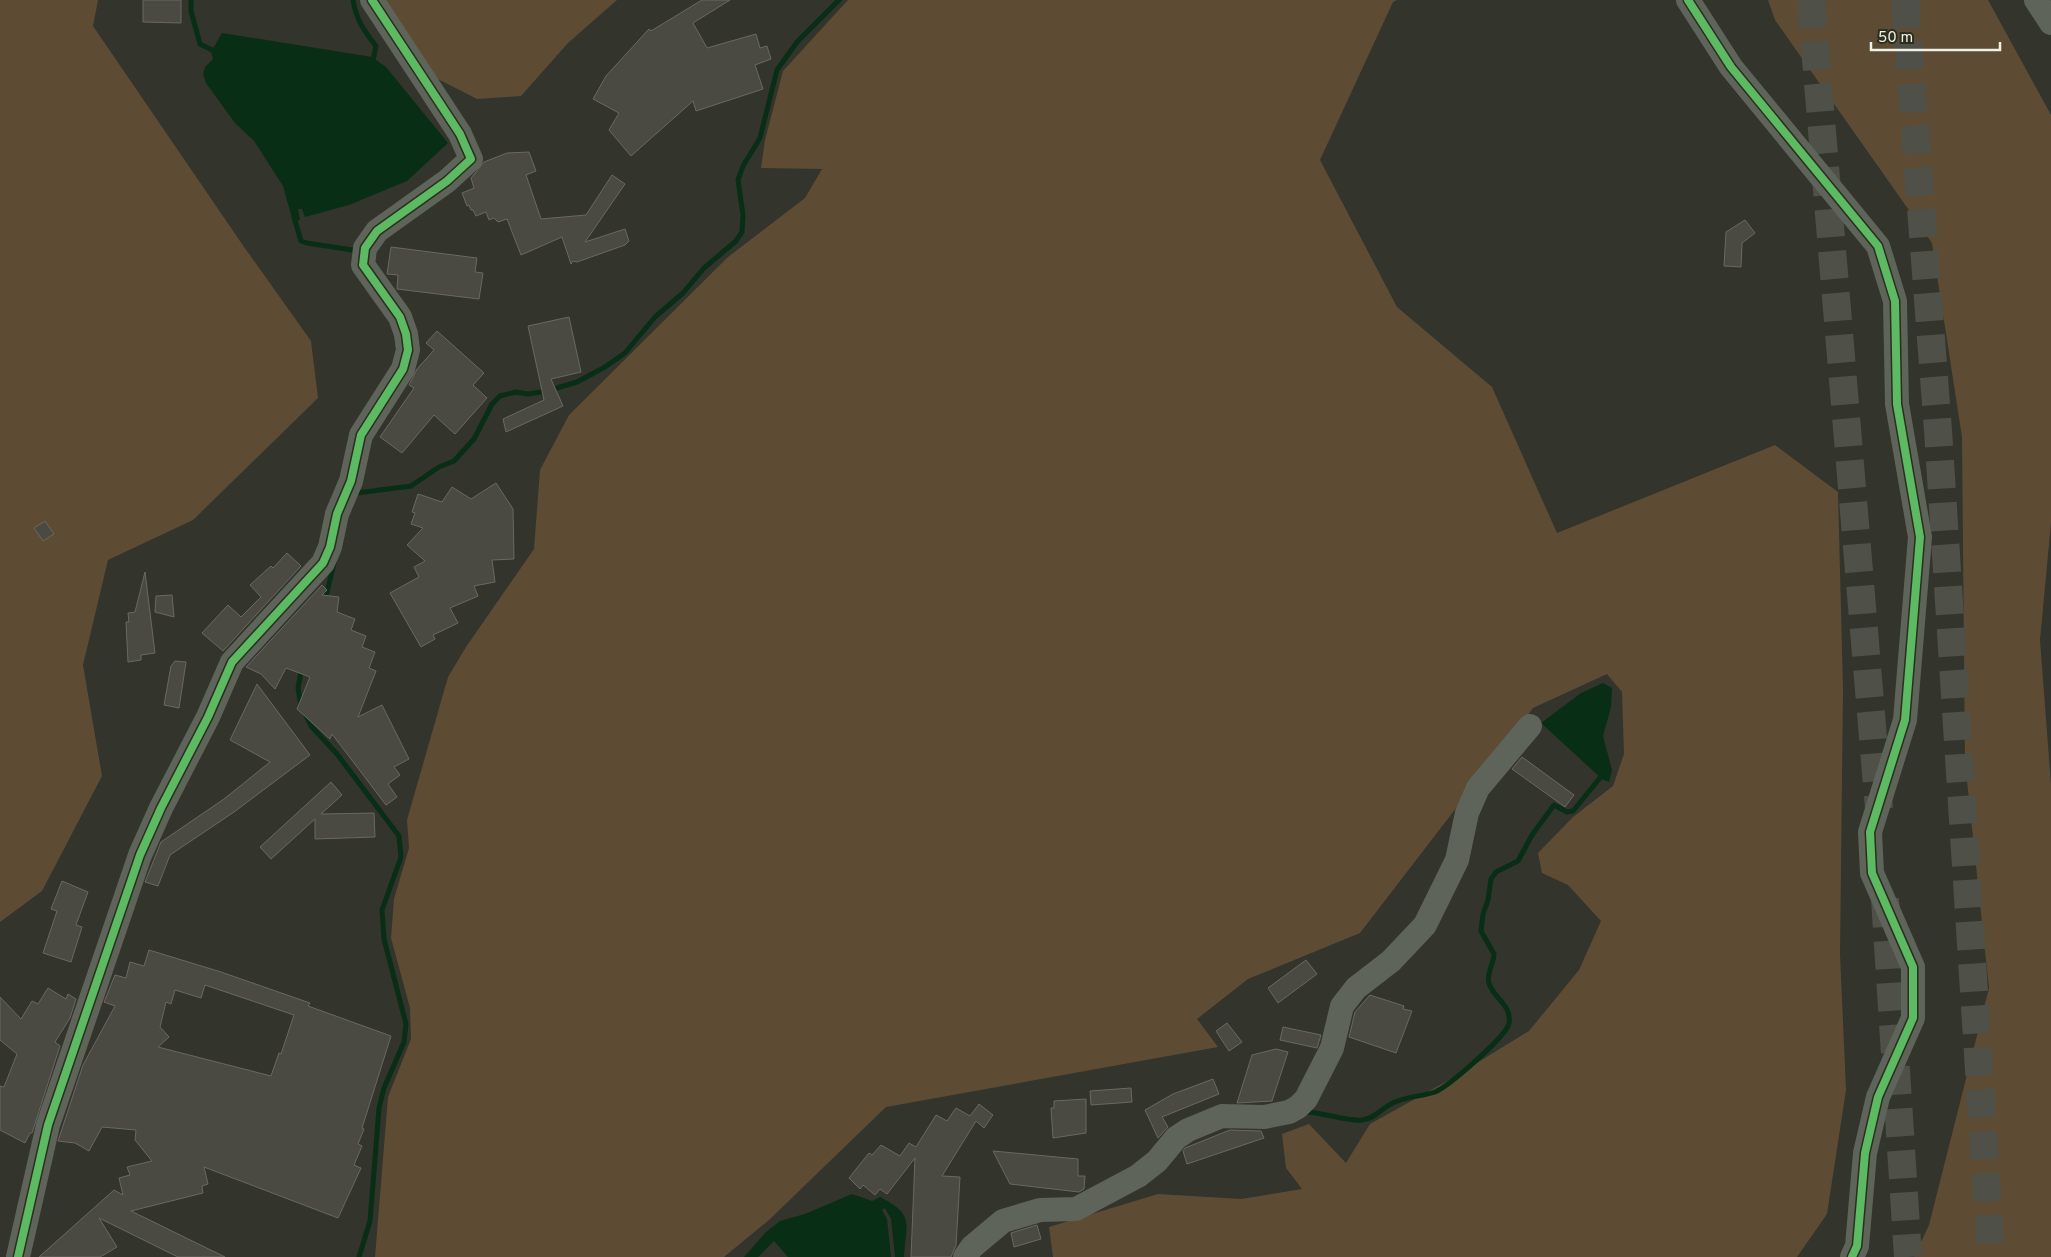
<svg xmlns="http://www.w3.org/2000/svg" width="2051" height="1257" viewBox="0 0 2051 1257" font-family="Overpass,sans-serif">
<style>
.green{fill:#5d4c33}
.water{fill:#092e16}
.lines{fill:none;stroke-linecap:round;stroke-linejoin:round}
.stream{stroke:#092e16;stroke-width:5}
.building{fill:#4a4a43;stroke:#696962;fill-rule:evenodd}
.highway-tunnel{stroke:#4f5048;stroke-width:28;stroke-dasharray:28 14;stroke-linecap:butt}
.minor{stroke:#5e6459;stroke-width:24}
.cycleway-casing{stroke:#2c2e1e;stroke-width:11}
.cycleway{stroke:#5cba63;stroke-width:8}
</style>
<rect width="100%" height="100%" fill="#33342c"/>
<path class="green" d="M 0,0 L 98,0 L 93,26 L 242,244 L 311,341 L 318,398 L 193,520 L 108,560 L 83,665 L 102,776 L 42,891 L 0,922 Z
M 385,0 L 617,0 L 568,43 L 521,96 L 477,99 L 434,77 Z
M 848,0 L 1397,0 L 1393,2 L 1320,160 L 1397,307 L 1492,387 L 1557,533 L 1775,445 L 1838,492 L 1843,689 L 1840,954 L 1846,1090 L 1827,1214 L 1797,1257 L 1053,1257 L 1049,1227 L 1158,1194 L 1241,1199 L 1302,1189 L 1286,1168 L 1282,1134 L 1309,1124 L 1346,1163 L 1370,1124 L 1449,1080 L 1529,1031 L 1579,970 L 1601,921 L 1568,885 L 1542,873 L 1538,853 L 1573,817 L 1613,786 L 1624,754 L 1622,692 L 1607,674 L 1533,708 L 1360,933 L 1248,979 L 1197,1019 L 1218,1047 L 886,1107 L 769,1220 L 724,1257 L 375,1257 L 388,1097 L 411,1039 L 410,1008 L 391,938 L 394,899 L 409,848 L 407,820 L 448,677 L 466,647 L 534,549 L 540,470 L 569,415 L 728,257 L 805,198 L 822,169 L 761,168 L 765,140 L 783,71 Z
M 1768,0 L 1988,0 L 2051,115 L 2051,523 L 2040,640 L 2051,785 L 2051,1257 L 1914,1257 L 1929,1225 L 1989,988 L 1965,762 L 1962,437 L 1932,243 L 1775,20 Z"/>
<path class="water" d="M 222,33 L 372,57 L 386,67 L 448,143 L 407,181 L 349,205 L 305,217 L 302,209 L 298,209 L 300,220 L 293,222 L 283,186 L 254,141 L 235,123 L 206,83 L 203,74 L 205,67 L 213,59 L 211,52 Z
M 1603,683 L 1612,688 L 1611,707 L 1603,736 L 1612,770 L 1609,782 L 1602,779 L 1541,723 L 1581,693 Z
M 852,1194 L 872,1201 L 880,1197 C 915,1215 906,1222 904,1257 L 895,1257 L 891,1219 L 885,1208 L 882,1210 L 887,1219 L 891,1257 L 788,1257 L 774,1241 L 758,1257 L 744,1257 L 766,1232 L 780,1221 L 805,1214 Z"/>
<g class="lines">
<path class="stream" d="M 191,0 L 191,11 L 200,44 L 218,53
M 353,0 C 356,19 364,31 376,46 L 372,65
M 294,217 L 301,241 L 307,243 L 359,251
M 357,493 L 411,486 L 439,467 L 454,461 L 474,439 L 492,404 L 500,396 L 516,392 L 528,394 L 547,391 L 577,382 L 605,367 L 625,353 L 655,317 L 683,293 L 704,268 L 736,241 L 742,232 L 743,215 L 738,180 L 743,166 L 760,138 L 777,70 L 797,42 L 839,0
M 325,601 L 334,563
M 302,667 L 298,688 L 301,706 L 311,726 L 337,754 L 399,836 L 401,857 L 382,910 L 384,939 L 406,1024 L 404,1042 L 384,1088 L 379,1108 L 370,1221 L 359,1257
M 1305,1112 C 1322,1112 1349,1122 1362,1120 C 1374,1119 1381,1109 1391,1104 C 1404,1096 1421,1097 1435,1092 C 1449,1086 1507,1036 1509,1023 C 1512,1005 1493,998 1489,983 C 1486,974 1494,963 1494,954 L 1481,931 L 1483,914 L 1488,900 L 1491,879 L 1496,872 L 1518,861 L 1532,835 L 1554,805 L 1567,812 L 1573,811 L 1604,773"/>
</g>
<path class="building" d="M 143,0 L 181,0 L 181,23 L 143,22 Z
M 702,0 L 730,0 L 693,23 L 707,48 L 756,34 L 760,48 L 767,46 L 771,59 L 755,65 L 763,89 L 696,111 L 693,101 L 631,156 L 609,130 L 619,113 L 593,99 L 606,76 L 649,29 L 651,31 Z
M 529,152 L 536,171 L 526,175 L 541,219 L 586,215 L 612,175 L 625,184 L 585,242 L 625,229 L 629,241 L 625,245 L 577,262 L 573,261 L 571,264 L 562,237 L 521,255 L 507,219 L 498,222 L 494,218 L 489,220 L 486,212 L 476,216 L 473,210 L 471,210 L 469,205 L 467,206 L 462,193 L 474,188 L 471,178 L 484,162 L 507,153 Z
M 1745,220 L 1755,233 L 1742,243 L 1741,267 L 1724,266 L 1726,232 Z
M 391,247 L 477,258 L 475,272 L 483,273 L 479,299 L 397,289 L 398,275 L 387,274 Z
M 569,317 L 581,372 L 551,379 L 563,406 L 506,432 L 503,419 L 544,400 L 528,326 Z
M 437,331 L 484,373 L 473,385 L 487,398 L 455,434 L 434,415 L 402,453 L 380,437 L 414,388 L 409,385 L 417,369 L 434,350 L 426,343 Z
M 496,483 L 513,509 L 514,559 L 492,560 L 495,582 L 474,586 L 478,596 L 450,608 L 458,623 L 433,635 L 435,639 L 421,647 L 390,593 L 419,577 L 414,567 L 425,561 L 407,545 L 423,528 L 411,524 L 415,513 L 412,512 L 418,494 L 442,502 L 452,487 L 471,499 Z
M 45,521 L 54,534 L 43,541 L 34,528 Z
M 287,553 L 301,566 L 223,651 L 202,633 L 228,605 L 241,617 L 261,597 L 250,585 L 271,566 L 273,568 Z
M 145,572 L 155,653 L 141,655 L 141,660 L 128,662 L 126,622 L 129,622 L 128,613 L 135,612 Z
M 322,585 L 327,590 L 322,595 L 339,597 L 337,612 L 355,619 L 351,630 L 366,636 L 362,647 L 375,652 L 369,668 L 376,671 L 358,717 L 382,705 L 409,759 L 394,767 L 400,775 L 388,784 L 397,797 L 386,805 L 332,734 L 330,739 L 297,709 L 310,677 L 286,668 L 275,689 L 261,674 L 246,667 Z
M 172,595 L 174,617 L 155,612 L 156,596 Z
M 175,661 L 186,662 L 179,708 L 164,705 L 171,666 Z
M 257,684 L 310,755 L 234,812 L 170,855 L 158,886 L 145,882 L 161,842 L 224,799 L 270,762 L 230,740 Z
M 1522,757 L 1574,795 L 1565,807 L 1512,769 Z
M 331,782 L 342,795 L 321,814 L 374,813 L 375,837 L 315,839 L 315,819 L 271,859 L 260,847 Z
M 62,881 L 88,892 L 76,925 L 82,927 L 71,962 L 43,953 L 57,911 L 51,909 Z
M 149,950 L 221,972 L 310,1003 L 308,1006 L 391,1036 L 362,1128 L 364,1129 L 358,1144 L 362,1146 L 354,1165 L 361,1168 L 338,1218 L 204,1167 L 208,1184 L 202,1186 L 203,1193 L 131,1211 L 225,1257 L 178,1257 L 99,1218 L 117,1247 L 100,1257 L 39,1257 L 114,1190 L 123,1195 L 119,1178 L 130,1175 L 127,1167 L 152,1161 L 135,1140 L 136,1130 L 102,1127 L 89,1151 L 75,1143 L 58,1141 L 83,1065 L 115,1006 L 104,1002 L 115,975 L 126,978 L 130,962 L 144,966 ZM 205,985 L 294,1015 L 281,1054 L 279,1053 L 271,1076 L 158,1047 L 169,1037 L 160,1027 L 166,1002 L 171,1004 L 175,990 L 201,998 Z
M 1306,960 L 1317,974 L 1278,1003 L 1268,988 Z
M 48,988 L 66,999 L 68,994 L 76,999 L 70,1018 L 55,1042 L 60,1046 L 32,1133 L 30,1133 L 25,1143 L 0,1130 L 0,1086 L 4,1087 L 17,1054 L 0,1040 L 0,997 L 21,1019 L 32,1001 L 38,1004 Z
M 1370,995 L 1404,1006 L 1403,1009 L 1412,1011 L 1396,1053 L 1349,1037 L 1355,1012 Z
M 1227,1023 L 1242,1042 L 1229,1051 L 1216,1031 Z
M 1283,1027 L 1321,1035 L 1317,1048 L 1280,1040 Z
M 1276,1049 L 1288,1052 L 1272,1101 L 1237,1103 L 1252,1055 Z
M 1213,1079 L 1219,1094 L 1162,1117 L 1168,1127 L 1158,1138 L 1145,1110 L 1173,1094 Z
M 1131,1088 L 1132,1102 L 1091,1105 L 1090,1091 Z
M 1086,1099 L 1086,1133 L 1053,1138 L 1051,1108 L 1054,1108 L 1054,1101 Z
M 979,1104 L 993,1115 L 984,1128 L 976,1121 L 942,1176 L 960,1177 L 956,1245 L 951,1257 L 911,1257 L 915,1158 L 887,1194 L 880,1189 L 875,1195 L 863,1185 L 860,1189 L 849,1178 L 869,1153 L 872,1155 L 881,1145 L 900,1156 L 909,1143 L 916,1147 L 936,1115 L 947,1121 L 956,1108 L 970,1116 Z
M 1230,1130 L 1261,1131 L 1264,1138 L 1187,1164 L 1183,1151 L 1185,1148 Z
M 993,1151 L 1078,1159 L 1078,1176 L 1085,1176 L 1084,1189 L 1079,1192 L 1010,1184 Z
M 1037,1225 L 1041,1239 L 1014,1247 L 1011,1233 Z"/>
<g class="lines">
<path class="highway-tunnel" d="M 1811,0 L 1879,809
M 1905,0 L 1938,430 L 1991,1257
M 1885,899 L 1908,1257"/>
<path class="minor" d="M 1688,0 L 1731,67 L 1878,246 L 1895,301 L 1897,404 L 1920,537 L 1905,720 L 1870,832 L 1872,873 L 1913,967 L 1913,1018 L 1878,1097 L 1865,1153 L 1857,1246 L 1852,1257
M 2036,0 L 2051,23
M 18,1257 L 48,1125 L 140,855 L 161,808 L 208,717 L 232,662 L 323,563 L 330,547 L 337,514 L 351,481 L 361,435 L 403,369 L 408,350 L 406,334 L 400,317 L 363,265 L 365,248 L 377,231 L 447,181 L 471,159 L 460,134 L 372,0
M 965,1257 L 972,1247 L 1003,1221 L 1040,1210 L 1076,1209 L 1138,1176 L 1157,1161 L 1176,1138 L 1188,1130 L 1222,1116 L 1264,1117 L 1289,1112 L 1298,1107 L 1306,1099 L 1332,1048 L 1342,1006 L 1356,988 L 1391,961 L 1425,925 L 1457,860 L 1467,813 L 1478,788 L 1530,726"/>
<g class="cycleway-casing">
<path id="cycleway" d="M 1688,0 L 1731,67 L 1878,246 L 1895,301 L 1897,404 L 1920,537 L 1905,720 L 1870,832 L 1872,873 L 1913,967 L 1913,1018 L 1878,1097 L 1865,1153 L 1857,1246 L 1852,1257
M 18,1257 L 48,1125 L 140,855 L 161,808 L 208,717 L 232,662 L 323,563 L 330,547 L 337,514 L 351,481 L 361,435 L 403,369 L 408,350 L 406,334 L 400,317 L 363,265 L 365,248 L 377,231 L 447,181 L 471,159 L 460,134 L 372,0"/>
</g>
<use href="#cycleway" class="cycleway"/>
</g>
<path d="M1871 42v8h129v-8" fill="none" stroke="#eff0e6" stroke-width="2.5"/>
<text x="1878" y="42" font-size="15" fill="#eff0e6" stroke="#2c2e1e" stroke-width="4" paint-order="stroke">50 m</text>
</svg>
